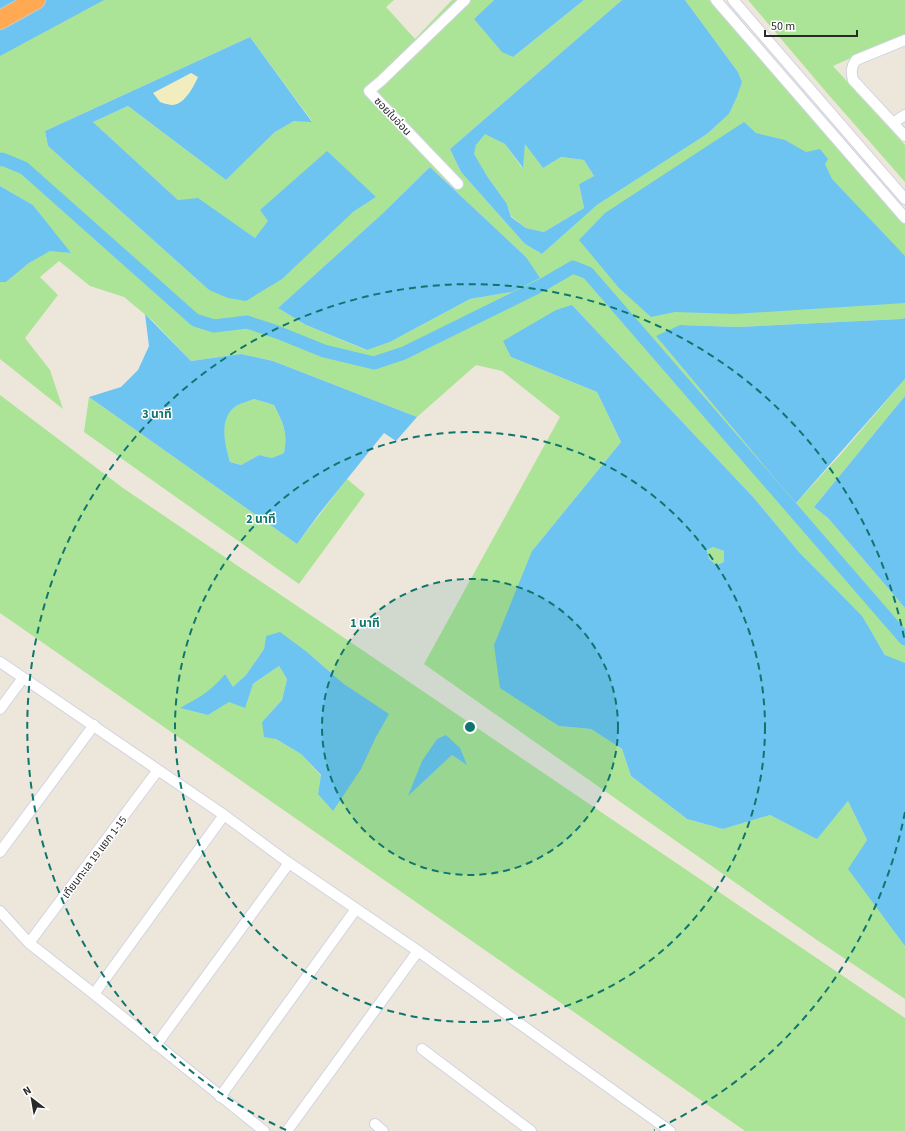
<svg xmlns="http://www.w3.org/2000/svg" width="905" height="1131" viewBox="0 0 905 1131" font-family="'Source Sans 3','Noto Sans Thai',sans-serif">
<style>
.green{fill:#ace497;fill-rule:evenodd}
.sand{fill:#f2edbe}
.water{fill:#6dc4f0;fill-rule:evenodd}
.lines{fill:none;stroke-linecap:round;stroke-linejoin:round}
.canal{stroke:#6dc4f0;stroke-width:13}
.street-casing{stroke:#d1d3e3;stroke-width:12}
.highway-casing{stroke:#c8c8c8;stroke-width:20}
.street{stroke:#fff;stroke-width:10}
.highway{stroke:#ffaa53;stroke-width:18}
.ring{fill:none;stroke:#0f766e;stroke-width:2;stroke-dasharray:7 5}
.labels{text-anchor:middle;stroke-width:3;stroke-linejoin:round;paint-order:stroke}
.street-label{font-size:11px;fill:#2a2a2a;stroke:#fff}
.centre{fill:#0f766e;stroke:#fff;stroke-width:2}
.ring-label{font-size:12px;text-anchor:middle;font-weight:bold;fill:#0f766e;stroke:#fff;stroke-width:3;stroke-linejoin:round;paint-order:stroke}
</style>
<rect width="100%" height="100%" fill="#ece6db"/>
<path class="green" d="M 0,0 L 394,0 L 386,7 L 415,39 L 452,0 L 494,0 L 474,19 L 513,57 L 584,0 L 622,0 L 450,149 L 461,172 L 525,244 L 542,254 L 597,205 L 707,134 L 729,114 L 737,97 L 742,82 L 738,72 L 685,0 L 709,0 L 795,99 L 905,216 L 905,318 L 901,319 L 738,327 L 680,325 L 661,342 L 776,480 L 796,503 L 841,454 L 905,379 L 905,396 L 814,507 L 828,518 L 905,608 L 905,663 L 886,656 L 861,616 L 799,552 L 754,498 L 572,305 L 511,357 L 597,392 L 621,442 L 532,551 L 559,726 L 591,729 L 622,749 L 631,776 L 687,819 L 723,829 L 770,815 L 817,838 L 848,801 L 867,840 L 900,938 L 905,946 L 905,999 L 814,938 L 424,664 L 560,417 L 502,371 L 476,365 L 417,417 L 273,361 L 241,354 L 191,361 L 153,321 L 124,297 L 90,286 L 59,261 L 40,277 L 58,295 L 25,338 L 50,370 L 63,409 L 0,359 L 0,282 L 6,282 L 29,263 L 50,250 L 70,253 L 33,205 L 0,186 ZM 250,37 L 312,121 L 294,121 L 275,132 L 226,180 L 128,106 L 93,122 L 178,200 L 198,199 L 255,238 L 269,221 L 261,210 L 376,197 L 353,212 L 209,290 L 48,146 L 45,131 ZM 430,167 L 526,257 L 512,292 L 470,299 L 390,342 L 366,350 L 306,325 L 278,308 L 382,214 Z
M 748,0 L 905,0 L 905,34 L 833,66 L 905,145 L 905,182 L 827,93 Z
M 485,133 L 505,144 L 522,168 L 525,143 L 543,168 L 561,157 L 584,160 L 594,176 L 579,184 L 584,208 L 544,232 L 526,228 L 511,216 L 507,204 L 487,176 L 473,154 L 476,145 Z
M 0,395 L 123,488 L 905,1018 L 905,1131 L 745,1131 L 0,613 ZM 266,636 L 307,652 L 344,684 L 388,714 L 375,739 L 318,794 L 321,776 L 301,754 L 276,739 L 262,722 L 282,700 L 287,679 L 279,666 C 255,682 233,700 208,715 L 181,708 L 205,695 L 216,685 L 225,674 L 233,688 L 246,675 L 264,649 ZM 446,735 L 466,764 L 452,755 L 409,795 Z
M 89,397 L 297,544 L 347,479 L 365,494 L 299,584 L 84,432 Z
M 254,399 L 274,405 C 283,423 288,432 284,453 L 272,458 L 259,455 L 241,465 L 230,462 C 225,444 217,419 236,406 C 241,403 248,401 254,399 Z
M 713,547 L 724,551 L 724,562 L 717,565 L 709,559 L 707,550 Z"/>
<path class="sand" d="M 191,73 L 199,76 C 194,86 185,104 173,105 C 169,105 163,103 159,102 L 153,93 Z"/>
<path class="water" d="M 0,0 L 104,0 L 0,56 Z
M 494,0 L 584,0 L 513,57 L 502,52 L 474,19 Z
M 622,0 L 685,0 L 738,72 L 742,82 L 737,97 L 729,114 L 707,134 L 597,205 L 542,254 L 525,244 L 461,172 L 450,149 ZM 485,134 L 505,144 L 523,168 L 525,144 L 543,168 L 561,157 L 584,160 L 594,176 L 579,184 L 584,208 L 544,232 L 526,228 L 511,217 L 507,204 L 487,176 L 474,154 L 476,145 Z
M 250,37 L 312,122 L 294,121 L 275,132 L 226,180 L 128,106 L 93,122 L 178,200 L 198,198 L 255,238 L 268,221 L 260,210 L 327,151 L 376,197 L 353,212 L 282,279 L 246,301 L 228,298 L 209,290 L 48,146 L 45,131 ZM 191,73 L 198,77 C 194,86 185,104 173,105 C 169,105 163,103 160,102 L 153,93 Z
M 744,122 L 756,133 L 785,140 L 806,152 L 820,149 L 828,159 L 825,164 L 832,179 L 905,256 L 905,303 L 735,314 L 675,312 L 651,317 L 619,288 L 579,240 L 605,213 Z
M 430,167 L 526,257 L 540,278 L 512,292 L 470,299 L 390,342 L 367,350 L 306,325 L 278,308 L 382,214 Z
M 0,186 L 33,205 L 71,253 L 50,251 L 29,263 L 6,282 L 0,282 Z
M 572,305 L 754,498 L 799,552 L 862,616 L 885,655 L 905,663 L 905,946 L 848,869 L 867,840 L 848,801 L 817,839 L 770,815 L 723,829 L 687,819 L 631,776 L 622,749 L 591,729 L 559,726 L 500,688 L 494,645 L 532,551 L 621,442 L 597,392 L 511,357 L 503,341 L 556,310 ZM 713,547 L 724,551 L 724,562 L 717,565 L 709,559 L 707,550 Z
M 145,314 L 191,361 L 241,354 L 273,361 L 417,417 L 396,441 L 384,433 L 319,514 L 297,544 L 89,397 L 121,387 L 138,370 L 149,346 ZM 254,399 L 274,405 C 283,423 288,432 284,453 L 272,458 L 259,455 L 241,465 L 230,462 C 225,444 218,419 236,406 C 241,403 249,401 254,399 Z
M 905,318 L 905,379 L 796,503 L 776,480 L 656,336 L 680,325 L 738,327 L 901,319 Z
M 905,396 L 905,608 L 828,518 L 814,507 Z
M 280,632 L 307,652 L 344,684 L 389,714 L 375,739 L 361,769 L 333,811 L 318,794 L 321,775 L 301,754 L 276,739 L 264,737 L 262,722 L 282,700 L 287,679 L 279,666 L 253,684 L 245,708 L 229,702 L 208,715 L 180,708 C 200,697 210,692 225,674 L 233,687 L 246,675 L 264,649 L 266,636 Z
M 446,735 L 460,748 L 467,765 L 452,755 L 408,796 L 422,761 L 437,739 Z"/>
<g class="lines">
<path class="canal" d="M 0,160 L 2,159 L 24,168 L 195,320 L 214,326 L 247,322 L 277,332 L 324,351 L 374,363 L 404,353 L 544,284 L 573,267 L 588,273 L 905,639"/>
<g class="street-casing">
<path id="street" d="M 716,0 L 905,218
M 733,0 L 905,199
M 905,40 L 856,60 C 851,67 851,72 853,80 L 905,136
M 893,123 L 905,115
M 458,184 L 369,91 L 381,81 L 465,0
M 0,662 L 224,815 L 289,863 L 418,951 L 670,1131
M 0,709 L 23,678
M 0,852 L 94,725
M 0,911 L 29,943 L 94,994 L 264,1131
M 29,943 L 158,770
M 94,994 L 224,815
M 156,1045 L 289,863
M 422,1049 L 531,1131
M 220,1097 L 356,909
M 375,1124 L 383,1131
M 287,1131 L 418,951"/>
</g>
<g class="highway-casing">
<path id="highway" d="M 0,20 L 36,0"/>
</g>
<use href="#street" class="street"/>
<use href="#highway" class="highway"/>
</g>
<circle cx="470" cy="727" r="148" fill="#0f766e" fill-opacity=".12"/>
<g class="ring">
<circle cx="470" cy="727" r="148"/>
<circle cx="470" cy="727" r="295"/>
<path d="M905 812A443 443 0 0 1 654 1130M286 1130A443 443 0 1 1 905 642"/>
</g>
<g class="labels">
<g class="street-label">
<text transform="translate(393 116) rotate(46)" y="4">ซอยใบอ่อน</text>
<text transform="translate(94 857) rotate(-53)" y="4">เทียนทะเล 19 แยก 1-15</text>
</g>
</g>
<circle cx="470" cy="727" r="6" class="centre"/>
<g class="ring-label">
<text x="157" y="418">3 นาที</text>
<text x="261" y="523">2 นาที</text>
<text x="365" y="627">1 นาที</text>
</g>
<g transform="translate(32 1099) rotate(329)" stroke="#ffffff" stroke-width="3" paint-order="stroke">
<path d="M0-3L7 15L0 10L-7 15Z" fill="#2a2a2a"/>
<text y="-6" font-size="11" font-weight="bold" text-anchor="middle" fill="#2a2a2a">N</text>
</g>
<path d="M765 30v6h92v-6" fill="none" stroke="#2a2a2a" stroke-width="2"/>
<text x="771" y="30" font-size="12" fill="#2a2a2a" stroke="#ffffff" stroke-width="3" paint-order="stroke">50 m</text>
</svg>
